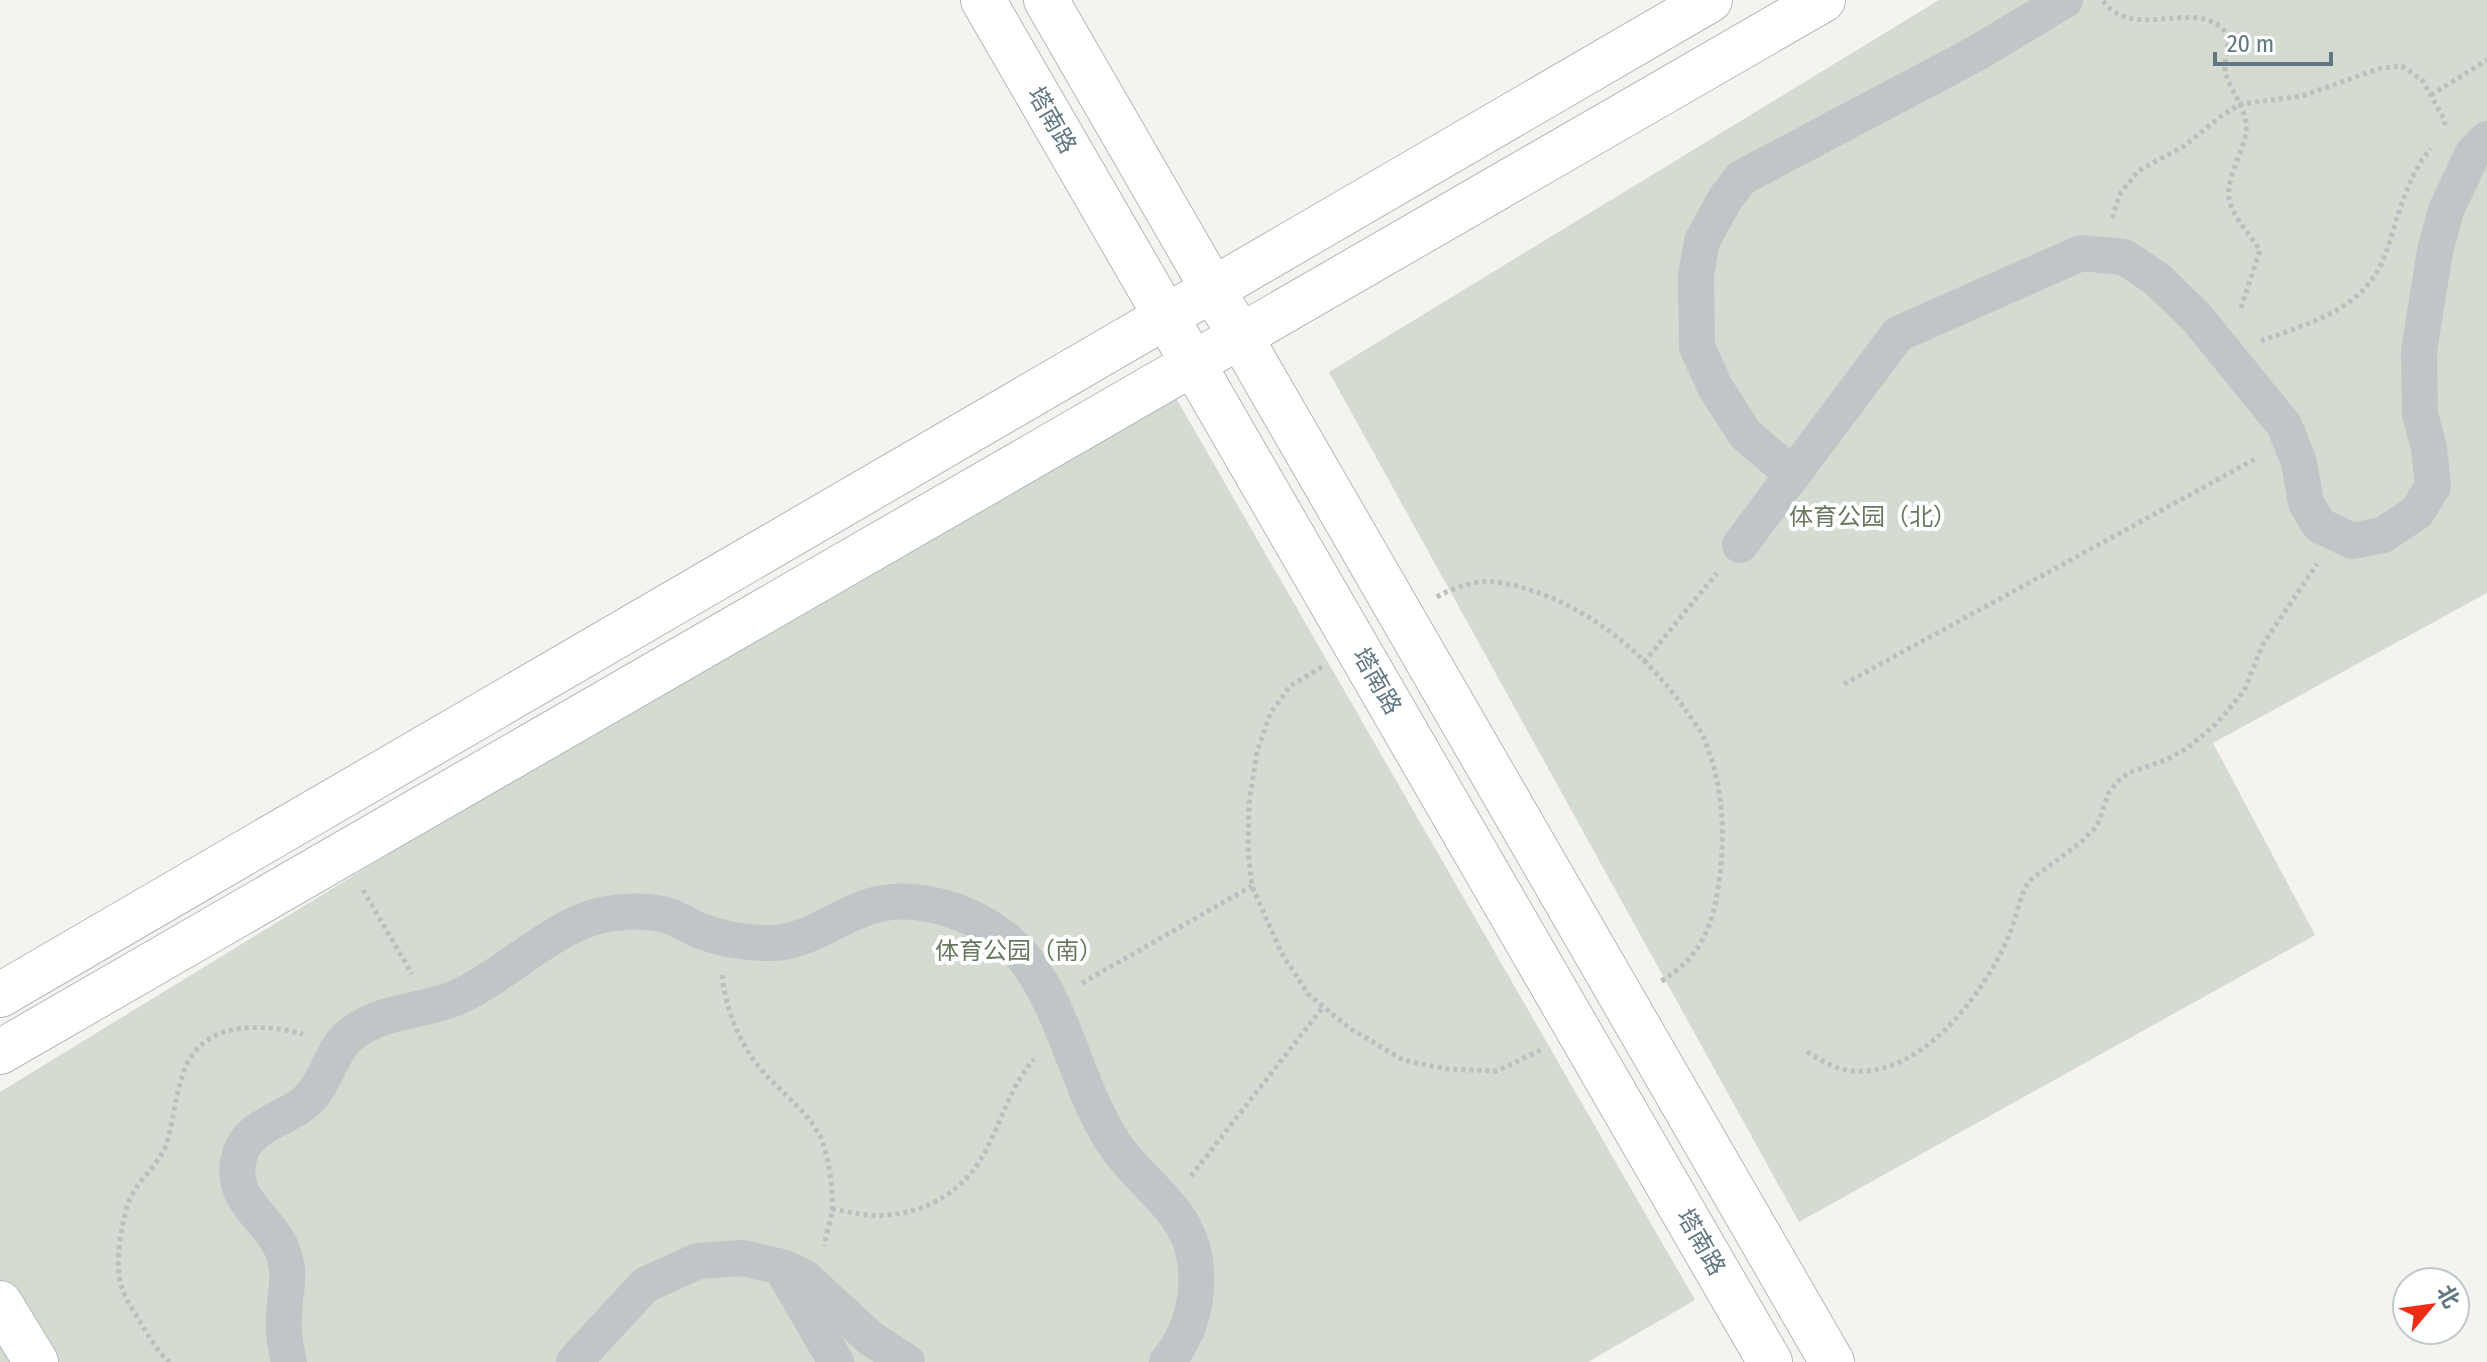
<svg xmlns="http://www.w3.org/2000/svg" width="2487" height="1362" viewBox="0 0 2487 1362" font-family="'Fira Sans Condensed','Noto Sans SC',sans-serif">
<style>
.green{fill:#d5dbd0}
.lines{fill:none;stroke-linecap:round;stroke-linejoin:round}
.secondary-casing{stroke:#b2b9bc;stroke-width:46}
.path{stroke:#bcbec0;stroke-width:5;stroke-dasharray:4 4;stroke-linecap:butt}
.street{stroke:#c0c5c7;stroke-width:36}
.secondary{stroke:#fff;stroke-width:44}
.labels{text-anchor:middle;stroke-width:8;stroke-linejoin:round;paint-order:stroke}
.street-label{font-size:24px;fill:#617782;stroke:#fff}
.park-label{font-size:24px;fill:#687960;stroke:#fff}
</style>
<rect width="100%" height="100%" fill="#f4f3ef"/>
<path class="green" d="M 1939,0 L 2487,0 L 2487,593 L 2213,743 L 2315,935 L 1799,1222 L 1329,372 Z
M 1165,379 L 1695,1300 L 1588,1362 L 0,1362 L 0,1092 Z"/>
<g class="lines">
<g class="secondary-casing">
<path id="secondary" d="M 983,0 L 1770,1362
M 1046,0 L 1832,1362
M 0,995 L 1710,0
M 0,1052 L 1823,0
M 0,1303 L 36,1362"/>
</g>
<path class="path" d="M 2103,1 C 2134,41 2190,0 2222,28 C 2234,40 2224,55 2225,69 C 2228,90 2249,109 2246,132 C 2243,154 2223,182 2230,203 C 2235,219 2251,236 2260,250 L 2240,311
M 2431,95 L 2487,60
M 2112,218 L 2120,194 L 2138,171 L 2184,146 L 2224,114 L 2241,104 L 2302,96 L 2381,68 L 2402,66 L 2423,81 L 2445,121 L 2444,127
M 2261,341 C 2306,324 2361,311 2382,262 C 2389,247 2393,230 2398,215 C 2407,190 2413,169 2431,149
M 1437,597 C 1452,588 1479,579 1496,582 C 1571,593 1642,647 1684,708 C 1690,717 1699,727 1704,738 C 1723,785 1726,833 1719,882 C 1713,927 1701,957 1660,982
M 1644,662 L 1717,573
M 1322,667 L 1290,686 L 1270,714 L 1257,752 L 1249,803 L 1248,852 L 1252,886 L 1281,952 L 1308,994 L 1348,1027 L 1403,1060 L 1447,1069 L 1497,1071 L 1543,1049
M 1844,684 L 2257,458
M 363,890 L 412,974
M 722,975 C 726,1013 743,1053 771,1080 C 788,1098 808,1113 820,1136 C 828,1152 834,1191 832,1209 C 831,1221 826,1234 824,1246
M 1082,983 L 1252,886
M 1807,1052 C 1819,1059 1831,1067 1846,1070 C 1919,1083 1986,992 2010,933 C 2017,916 2019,897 2029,881 L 2080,843 L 2097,826 L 2109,792 L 2117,782 L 2128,773 L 2166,760 L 2186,749 L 2216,724 L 2244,691 L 2263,644 L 2317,564
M 1191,1176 L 1323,1007
M 832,1209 C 850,1212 869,1217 887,1215 C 931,1212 970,1186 988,1146 C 1003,1116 1012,1085 1034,1059
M 170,1362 C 159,1354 151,1340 144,1328 C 137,1316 128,1304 123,1291 C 113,1268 121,1224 129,1201 C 137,1181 158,1166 166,1145 C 175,1118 175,1088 188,1062 C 210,1020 265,1024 303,1034"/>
<path class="street" d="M 1792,474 L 1745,434 L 1715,387 L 1697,347 L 1696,275 L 1702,241 L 1725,199 L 1741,178 L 1977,53 L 2065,0
M 1740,545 L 1898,334 L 2081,253 L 2124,257 L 2157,279 L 2197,318 L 2284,425 L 2299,462 L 2306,503 L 2319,525 L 2352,541 L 2383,535 L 2417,512 L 2433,486 L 2429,448 L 2420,414 L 2419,351 L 2435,251 L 2446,210 L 2473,153 L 2487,139
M 786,1276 L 836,1362
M 289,1362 C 285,1346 283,1331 284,1315 C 285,1287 293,1273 280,1245 C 265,1216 232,1200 238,1163 C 243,1128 275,1123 299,1107 C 327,1088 328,1054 349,1036 C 378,1011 419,1012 453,999 C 500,980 550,928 598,916 C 619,911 649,909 669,916 C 679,919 688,926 698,930 C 721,939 743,943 768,943 C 810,944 840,912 879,904 C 907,898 939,904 965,915 C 989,925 1013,942 1028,963 C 1067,1017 1077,1086 1113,1142 C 1137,1180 1181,1204 1193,1250 C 1202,1289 1193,1331 1167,1362
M 574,1362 L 645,1285 L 698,1261 L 743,1258 L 782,1267 L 804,1277 L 870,1338 L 907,1362"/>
<use href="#secondary" class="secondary"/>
</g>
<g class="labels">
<g class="street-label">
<text transform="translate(1052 120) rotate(60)" y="8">塔南路</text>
<text transform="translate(1377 681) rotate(60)" y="8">塔南路</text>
<text transform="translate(1701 1242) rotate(60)" y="8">塔南路</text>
</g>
<g class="park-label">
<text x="1873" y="525">体育公园（北）</text>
<text x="1019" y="959">体育公园（南）</text>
</g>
</g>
<g transform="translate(2431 1306) rotate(61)"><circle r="38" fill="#ffffff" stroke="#c0c9cd" stroke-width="2"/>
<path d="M0-6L14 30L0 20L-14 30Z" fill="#ed2e16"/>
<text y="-12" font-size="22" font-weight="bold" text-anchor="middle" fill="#617782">北</text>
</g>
<path d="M2215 52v12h116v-12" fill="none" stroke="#617782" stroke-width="4"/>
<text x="2227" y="52" font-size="24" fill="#617782" stroke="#ffffff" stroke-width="6" paint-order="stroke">20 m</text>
</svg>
